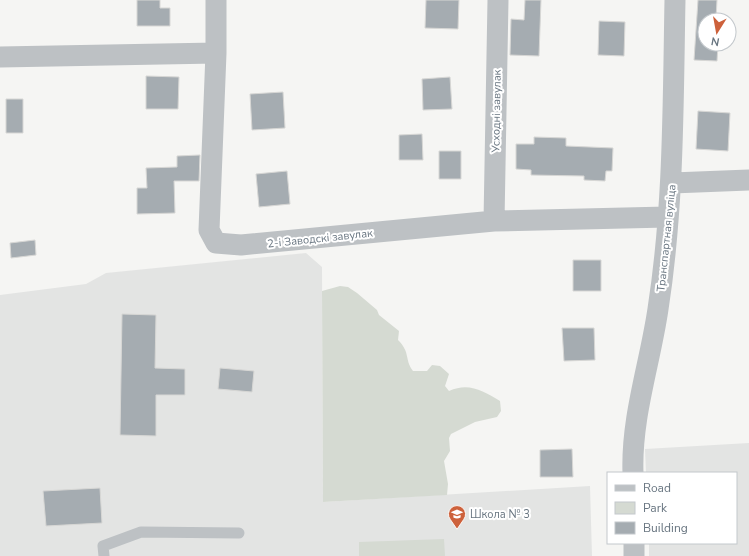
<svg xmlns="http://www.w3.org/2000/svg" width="749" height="556" viewBox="0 0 749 556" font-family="'Nunito Sans',sans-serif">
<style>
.built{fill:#e3e4e3}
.green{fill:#d5dad2}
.building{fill:#a5acb1;stroke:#d7d7d5}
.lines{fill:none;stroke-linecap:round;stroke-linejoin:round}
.service{stroke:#bdc1c4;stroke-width:11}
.minor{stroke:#bdc1c4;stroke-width:21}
.labels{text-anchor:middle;stroke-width:4;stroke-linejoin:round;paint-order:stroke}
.street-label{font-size:11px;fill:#687580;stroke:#fff}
.poi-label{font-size:11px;fill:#687580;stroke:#fff;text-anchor:start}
</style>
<rect width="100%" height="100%" fill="#f5f5f3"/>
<path class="built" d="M 306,253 L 322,267 L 323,502 L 590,486 L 592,556 L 0,556 L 0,295 L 86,284 L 106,273 Z
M 749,443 L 749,556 L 649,556 L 649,543 L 736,543 L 736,473 L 646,473 L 645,449 Z"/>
<path class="green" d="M 340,286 L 348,287 L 357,293 L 377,310 L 379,315 L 399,331 L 398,340 C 411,353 404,359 413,371 L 427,371 L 432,365 L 440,366 L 449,374 L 445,386 L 449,391 C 469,382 483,391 500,401 L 501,411 L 497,417 L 475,422 L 451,434 L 449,438 L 450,451 L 444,461 L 448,484 L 447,495 L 323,502 L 322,291 Z
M 444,539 L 445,556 L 359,556 L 359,542 Z"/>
<path class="building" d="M 137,0 L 160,0 L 160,8 L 170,8 L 170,26 L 137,26 Z
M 426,0 L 459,0 L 458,29 L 425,28 Z
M 525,0 L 541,0 L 539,56 L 510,55 L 511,19 L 524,20 Z
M 698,0 L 717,0 L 716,19 L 729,19 L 705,20 L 705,44 L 718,44 L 717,61 L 694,60 Z
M 599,21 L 625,22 L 624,56 L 598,55 Z
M 146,76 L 179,77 L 178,109 L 146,109 Z
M 450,77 L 452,109 L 423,110 L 422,79 Z
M 283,92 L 285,128 L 252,130 L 250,94 Z
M 6,99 L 23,99 L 23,133 L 6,133 Z
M 698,111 L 730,113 L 728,151 L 696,149 Z
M 422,134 L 423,160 L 399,160 L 399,135 Z
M 534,137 L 566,138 L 566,146 L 613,148 L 612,171 L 606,171 L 605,181 L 584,180 L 584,176 L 531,175 L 531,170 L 516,169 L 516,144 L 534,144 Z
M 439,151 L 461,151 L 461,179 L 439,179 Z
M 200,155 L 199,181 L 174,181 L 175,213 L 137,214 L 137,188 L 147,188 L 146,168 L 177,167 L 177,156 Z
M 287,171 L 290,204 L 259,207 L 256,174 Z
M 35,240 L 36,255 L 11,258 L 10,243 Z
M 573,260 L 601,260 L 601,291 L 573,291 Z
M 122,314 L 156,315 L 155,368 L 185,369 L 185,395 L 156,395 L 156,436 L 120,435 Z
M 562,328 L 594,328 L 595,360 L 564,361 Z
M 220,368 L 254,371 L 252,392 L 218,389 Z
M 572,449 L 573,477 L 540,477 L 540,450 Z
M 100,488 L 102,523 L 46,526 L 43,491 Z"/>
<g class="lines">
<path class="service" d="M 104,556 L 103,546 L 141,532 L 239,533"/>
<path class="minor" d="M 216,0 L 216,53 L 209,230 L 216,243 L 241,245 L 494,221 L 667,217
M 0,57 L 216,53
M 672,183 L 749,180
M 494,221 L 498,0
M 633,473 C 631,417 650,364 658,309 C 674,206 673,103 675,0
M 634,543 L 634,556"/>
</g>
<defs>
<g id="school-pin" transform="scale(0.9)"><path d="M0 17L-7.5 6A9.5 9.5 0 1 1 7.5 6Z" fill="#cd613b" stroke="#fff"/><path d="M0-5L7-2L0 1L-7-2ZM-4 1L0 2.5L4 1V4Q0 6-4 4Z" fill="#fff"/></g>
</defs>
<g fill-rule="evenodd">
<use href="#school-pin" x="457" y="514"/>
</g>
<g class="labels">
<g class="street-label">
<text transform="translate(496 111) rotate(-89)" y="4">Усходні завулак</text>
<text transform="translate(320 238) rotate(-6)" y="4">2-і Заводскі завулак</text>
<text transform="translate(666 238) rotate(-84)" y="4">Транспартная вуліца</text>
</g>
<g class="poi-label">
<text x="470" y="518">Школа № 3</text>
</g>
</g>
<rect x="607" y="472" width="130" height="72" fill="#ffffff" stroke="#c3c8cc"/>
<rect x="615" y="485" width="20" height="6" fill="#bdc1c4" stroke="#c3c8cc"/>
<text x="643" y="492" font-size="12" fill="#687580">Road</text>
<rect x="615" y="502" width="20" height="12" fill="#d5dad2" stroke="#c3c8cc"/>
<text x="643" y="512" font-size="12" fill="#687580">Park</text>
<rect x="615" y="522" width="20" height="12" fill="#a5acb1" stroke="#c3c8cc"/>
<text x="643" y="532" font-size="12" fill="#687580">Building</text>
<g transform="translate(717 32) rotate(191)"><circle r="19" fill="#ffffff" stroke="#c3c8cc"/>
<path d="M0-3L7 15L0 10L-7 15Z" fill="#cd613b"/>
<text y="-6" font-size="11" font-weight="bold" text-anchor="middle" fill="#687580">N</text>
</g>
</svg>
